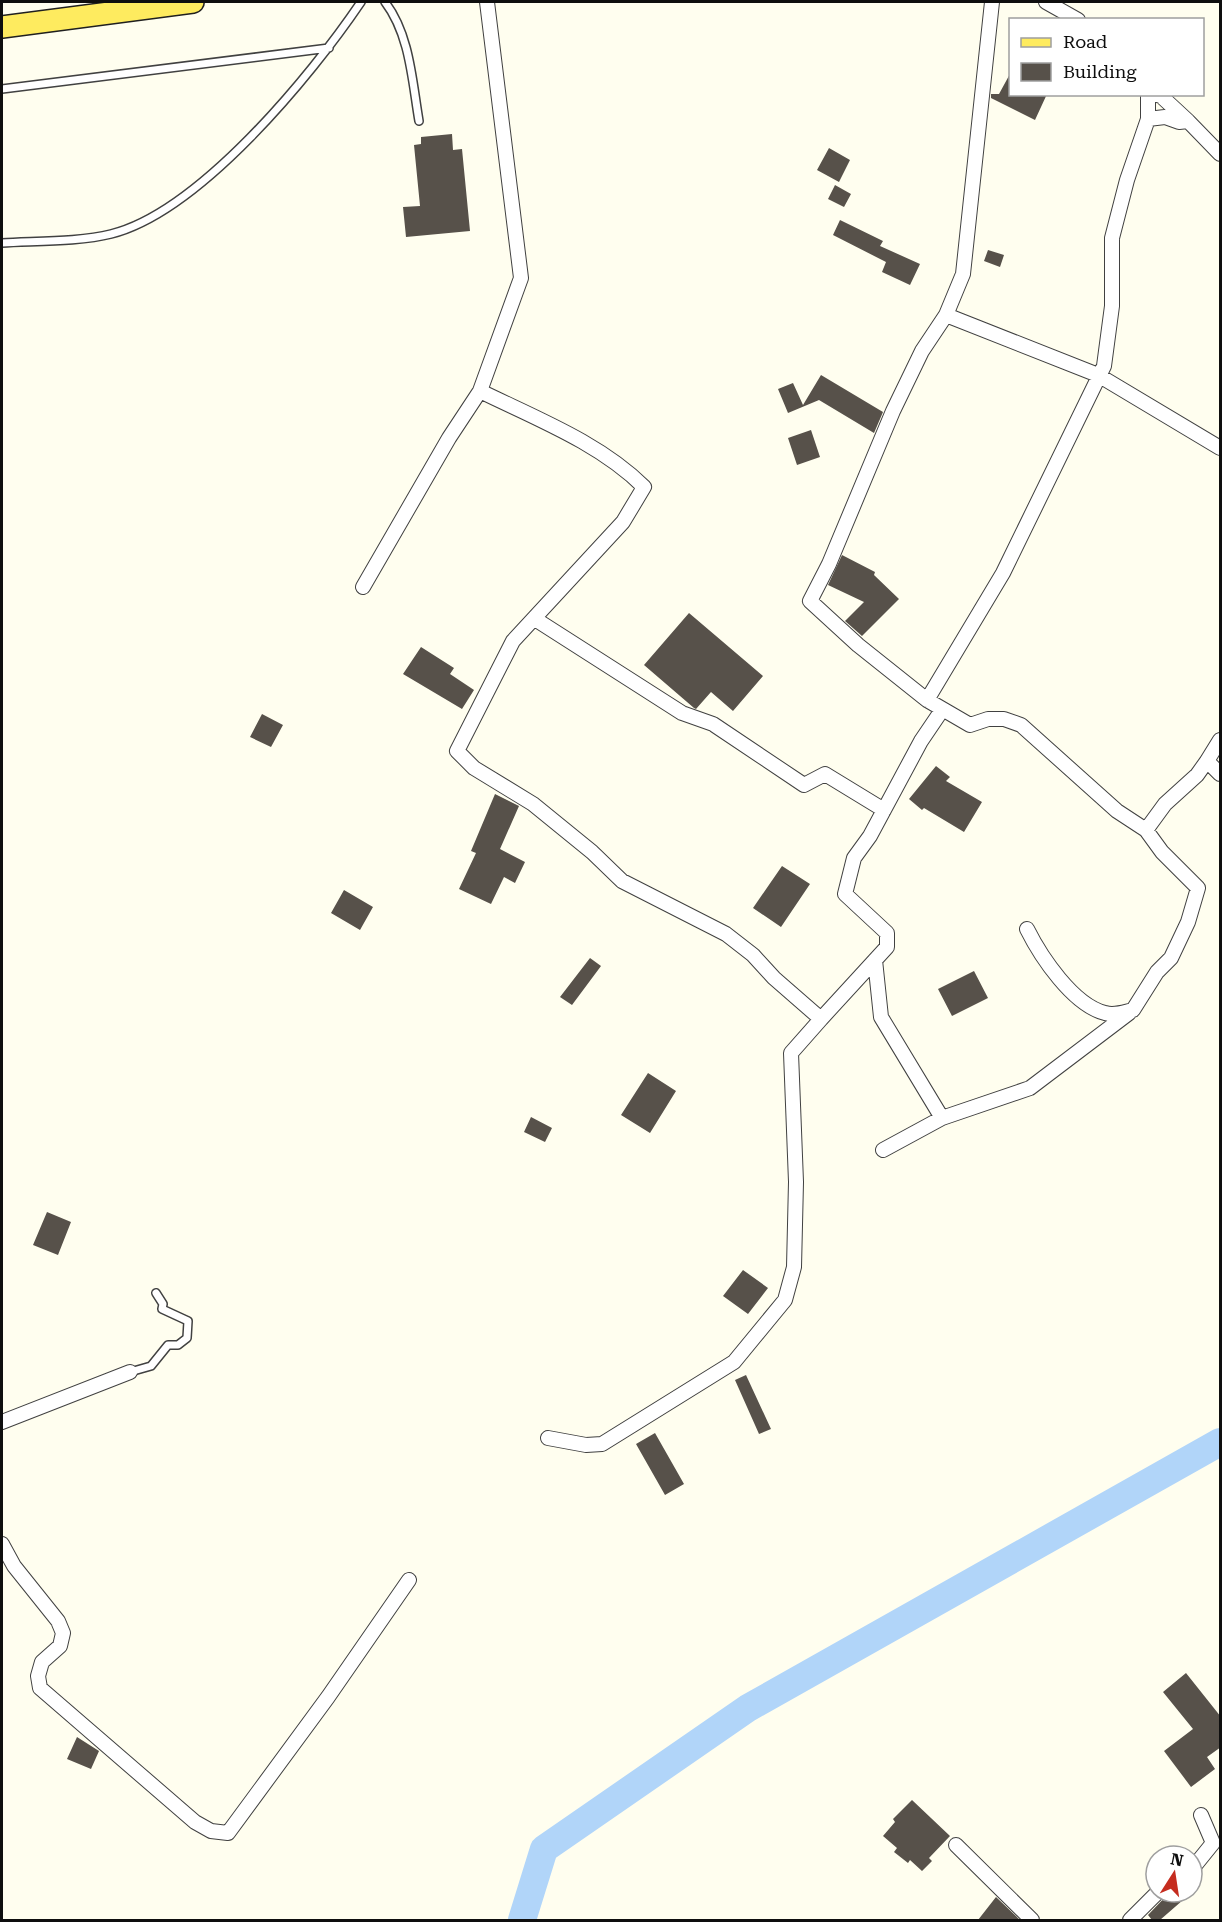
<svg xmlns="http://www.w3.org/2000/svg" width="1222" height="1922" viewBox="0 0 1222 1922" font-family="'Roboto Serif',serif">
<style>
.lines{fill:none;stroke-linecap:round;stroke-linejoin:round}
.river{stroke:#b1d5f9;stroke-width:28}
.building{fill:#57514a}
.lane-casing{stroke:#414141;stroke-width:10}
.street-casing{stroke:#414141;stroke-width:16}
.primary-casing{stroke:#1f1f1f;stroke-width:24}
.lane{stroke:#fff;stroke-width:7}
.street{stroke:#fff;stroke-width:14}
.primary{stroke:#feeb5f;stroke-width:21}
</style>
<rect width="100%" height="100%" fill="#fffeef"/>
<g class="lines">
<path class="river" d="M 522,1920 L 544,1849 L 748,1708 L 1220,1442"/>
</g>
<path class="building" d="M 1011,72 L 1011,94 L 1047,94 L 1035,120 L 991,98 L 991,94 L 999,94 Z
M 452,134 L 453,150 L 462,149 L 470,231 L 406,237 L 403,207 L 420,206 L 414,145 L 421,144 L 421,137 Z
M 829,148 L 850,160 L 839,182 L 817,170 Z
M 835,185 L 851,194 L 844,207 L 828,199 Z
M 840,220 L 883,241 L 880,246 L 920,264 L 910,285 L 882,272 L 886,262 L 833,235 Z
M 988,250 L 1004,255 L 1000,267 L 984,261 Z
M 821,375 L 883,412 L 874,433 L 819,400 L 788,413 L 778,389 L 793,383 L 803,405 Z
M 811,430 L 820,457 L 797,465 L 788,438 Z
M 842,555 L 875,572 L 874,575 L 899,599 L 862,636 L 845,621 L 864,602 L 828,585 Z
M 689,613 L 763,676 L 733,711 L 711,692 L 696,709 L 694,708 L 644,665 Z
M 421,647 L 454,668 L 450,674 L 474,690 L 462,709 L 403,674 Z
M 262,714 L 283,725 L 271,747 L 250,737 Z
M 936,766 L 950,777 L 946,781 L 982,802 L 964,832 L 924,808 L 922,810 L 909,799 Z
M 495,794 L 519,806 L 500,849 L 525,862 L 515,883 L 504,877 L 491,904 L 459,889 L 476,853 L 471,851 Z
M 782,866 L 810,884 L 781,927 L 753,908 Z
M 344,890 L 373,907 L 360,930 L 331,913 Z
M 590,958 L 601,966 L 572,1005 L 560,997 Z
M 974,971 L 988,998 L 952,1016 L 938,989 Z
M 648,1073 L 676,1091 L 650,1133 L 621,1115 Z
M 531,1117 L 552,1128 L 545,1142 L 524,1132 Z
M 47,1212 L 71,1222 L 58,1255 L 33,1245 Z
M 743,1270 L 768,1288 L 748,1314 L 723,1296 Z
M 746,1375 L 771,1429 L 759,1434 L 735,1380 Z
M 655,1433 L 684,1484 L 665,1495 L 636,1444 Z
M 1186,1673 L 1221,1717 L 1221,1747 L 1207,1757 L 1215,1769 L 1191,1787 L 1164,1751 L 1193,1729 L 1163,1692 Z
M 77,1737 L 99,1751 L 91,1769 L 67,1759 Z
M 912,1800 L 950,1836 L 929,1858 L 932,1861 L 922,1871 L 910,1860 L 908,1863 L 894,1852 L 897,1848 L 883,1836 L 895,1822 L 893,1819 Z
M 1170,1892 L 1176,1892 L 1183,1900 L 1160,1920 L 1152,1920 L 1148,1915 Z
M 996,1897 L 1020,1920 L 978,1920 Z"/>
<g class="lines">
<g class="lane-casing">
<path id="lane" d="M 385,2 C 410,35 412,80 419,121
M 2,89 L 329,48
M 2,243 C 34,241 80,242 111,234 C 199,212 311,76 361,2
M 130,1372 L 151,1366 L 168,1345 L 178,1345 L 187,1338 L 188,1321 L 162,1309 L 163,1304 L 156,1293"/>
</g>
<g class="street-casing">
<path id="street" d="M 487,2 L 521,278 L 480,391 C 535,418 600,443 644,487 L 623,522 L 513,641 L 457,751 L 474,768 L 533,804 L 592,852 L 622,881 L 726,934 L 753,955 L 774,978 L 821,1019 L 887,947 L 887,933 L 845,894 L 854,858 L 870,836 L 921,741 L 942,710
M 1046,2 L 1078,20
M 1148,119 L 1165,117 L 1179,122 L 1188,121 L 1161,96 L 1153,94
M 1188,121 L 1220,154
M 946,315 L 1098,375 L 1220,448
M 363,587 L 449,438 L 480,391
M 535,619 L 682,713 L 713,724 L 804,785 L 825,774 L 884,810
M 927,700 L 858,645 L 810,601 L 829,564 L 893,411 L 922,351 L 946,315 L 963,274 L 992,2
M 1220,740 L 1207,761 L 1220,774
M 1146,830 L 1117,811 L 1021,725 L 1004,719 L 988,719 L 970,725 L 927,700 L 1003,573 L 1104,366 L 1112,306 L 1112,238 L 1127,180 L 1148,119 L 1148,94
M 1027,929 C 1041,957 1073,1005 1105,1013 C 1115,1016 1124,1012 1133,1010 L 1157,972 L 1171,958 L 1188,922 L 1198,888 L 1162,852 L 1146,830 L 1165,804 L 1197,775 L 1207,761
M 875,960 L 881,1017 L 942,1118
M 883,1150 L 942,1118 L 1030,1088 L 1129,1013
M 2,1422 L 130,1372
M 548,1438 L 586,1445 L 602,1444 L 734,1362 L 785,1300 L 794,1267 L 796,1182 L 791,1053 L 821,1019
M 2,1544 L 14,1566 L 58,1621 L 63,1633 L 60,1646 L 42,1662 L 38,1676 L 40,1688 L 195,1822 L 211,1831 L 228,1833 L 328,1697 L 409,1580
M 956,1845 L 1032,1920
M 1192,1869 L 1213,1843 L 1201,1815
M 1130,1920 L 1158,1892"/>
</g>
<g class="primary-casing">
<path id="primary" d="M 2,27 L 193,2"/>
</g>
<use href="#lane" class="lane"/>
<use href="#street" class="street"/>
<use href="#primary" class="primary"/>
</g>
<rect width="1222" height="1922" fill="none" stroke="#0e0e0e" stroke-width="6"/>
<rect x="1009" y="18" width="195" height="78" fill="#ffffff" stroke="#9f9f9f" stroke-width="1.5"/>
<rect x="1021" y="38" width="30" height="9" fill="#feeb5f" stroke="#9f9f9f" stroke-width="1.5"/>
<text x="1063" y="48" font-size="18" fill="#0e0e0e">Road</text>
<rect x="1021" y="63" width="30" height="18" fill="#57514a" stroke="#9f9f9f" stroke-width="1.5"/>
<text x="1063" y="78" font-size="18" fill="#0e0e0e">Building</text>
<g transform="translate(1174 1874) rotate(12)"><circle r="28" fill="#ffffff" stroke="#9f9f9f" stroke-width="1.5"/>
<path d="M0-4.5L10 22L0 15L-10 22Z" fill="#c52c1f"/>
<text y="-9" font-size="16" font-weight="bold" text-anchor="middle" fill="#0e0e0e">N</text>
</g>
</svg>
